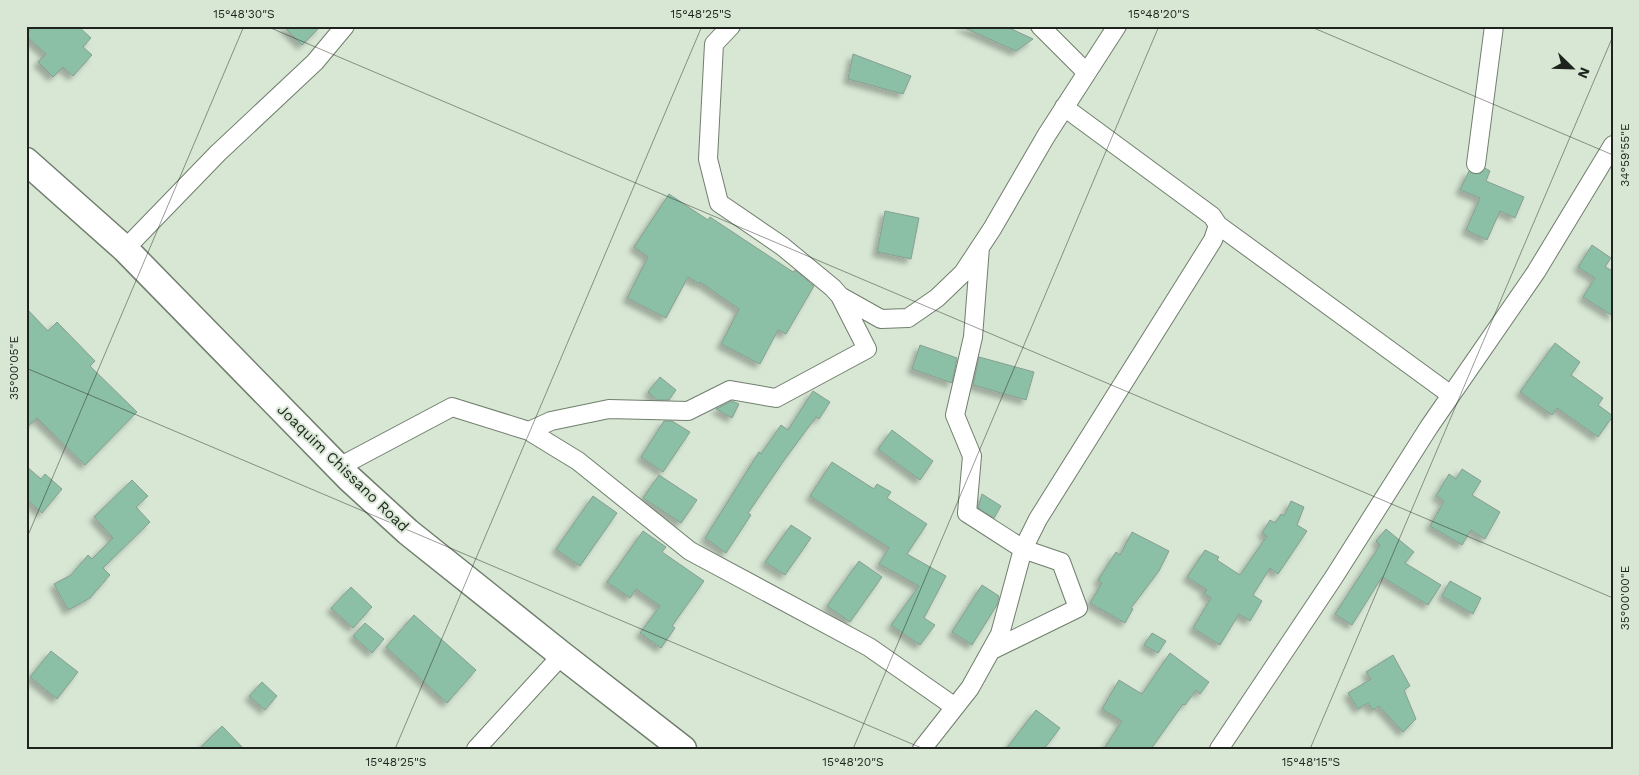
<svg xmlns="http://www.w3.org/2000/svg" width="1639" height="775" viewBox="0 0 1639 775" font-family="'Work Sans',sans-serif">
<style>
.building{fill:#8bbfa6;stroke:#889e93;filter:url(#shadow)}
.lines{fill:none;stroke-linecap:round;stroke-linejoin:round}
.minor-casing{stroke:#707e6d;stroke-width:20}
.highway-casing{stroke:#707e6d;stroke-width:29}
.minor{stroke:#fff;stroke-width:18}
.highway{stroke:#fff;stroke-width:26}
.ticks{fill:none;stroke:#1e241d;stroke-width:1;stroke-opacity:0.45}
.labels{text-anchor:middle;stroke-width:4;stroke-linejoin:round;paint-order:stroke}
.street-label{font-size:15px;fill:#1e241d;stroke:#d7e7d4}
.neatline{fill:none;stroke:#1e241d;stroke-width:2}
.ticks-label{font-size:12px;text-anchor:middle;fill:#1e241d}
</style>
<defs>
<filter id="shadow"><feDropShadow dx="-4.5" dy="4.5" stdDeviation="2.5" flood-color="#0004"/></filter>
</defs>
<rect width="100%" height="100%" fill="#d7e7d4"/>
<path class="building" d="M 32,26 L 78,26 L 91,38 L 83,47 L 92,55 L 73,76 L 63,67 L 53,77 L 38,62 L 46,54 L 26,36 Z
M 283,26 L 321,26 L 302,45 Z
M 960,26 L 1005,26 L 1033,39 L 1016,51 Z
M 853,54 L 911,76 L 903,94 L 848,79 Z
M 1485,168 L 1490,171 L 1486,181 L 1524,197 L 1515,218 L 1500,211 L 1487,240 L 1466,230 L 1480,198 L 1460,190 L 1469,171 L 1480,174 Z
M 669,194 L 708,220 L 710,217 L 793,272 L 795,270 L 814,286 L 786,334 L 778,330 L 760,364 L 721,344 L 739,309 L 700,282 L 699,284 L 688,277 L 666,318 L 627,298 L 648,257 L 634,247 Z
M 885,211 L 919,218 L 911,259 L 877,252 Z
M 1592,245 L 1611,258 L 1605,267 L 1613,271 L 1613,316 L 1583,297 L 1595,278 L 1578,267 Z
M 26,308 L 48,331 L 57,322 L 95,361 L 90,366 L 137,412 L 85,465 L 37,418 L 26,428 Z
M 1555,343 L 1580,362 L 1571,375 L 1603,398 L 1598,405 L 1613,416 L 1598,437 L 1557,408 L 1552,415 L 1520,392 Z
M 920,345 L 957,358 L 952,383 L 912,369 Z
M 979,357 L 1034,372 L 1026,400 L 973,385 Z
M 660,377 L 676,390 L 669,400 L 657,400 L 648,392 Z
M 813,391 L 830,402 L 819,419 L 816,417 L 785,459 L 748,513 L 751,515 L 726,553 L 705,538 L 759,452 L 761,454 L 781,425 L 788,430 Z
M 732,401 L 739,404 L 732,418 L 716,409 Z
M 664,421 L 672,421 L 690,432 L 663,472 L 641,457 Z
M 892,430 L 933,461 L 920,480 L 878,449 Z
M 832,462 L 874,489 L 877,484 L 891,492 L 887,498 L 927,524 L 907,554 L 946,576 L 924,618 L 935,625 L 920,645 L 891,625 L 919,586 L 879,564 L 889,548 L 810,496 Z
M 26,466 L 41,479 L 45,474 L 62,489 L 42,513 L 26,499 Z
M 1462,469 L 1481,481 L 1472,495 L 1500,512 L 1485,539 L 1471,530 L 1462,545 L 1430,526 L 1444,501 L 1436,496 L 1449,474 L 1456,479 Z
M 659,475 L 697,500 L 681,523 L 643,498 Z
M 132,480 L 148,496 L 136,507 L 150,522 L 103,568 L 110,575 L 90,598 L 68,610 L 54,584 L 71,575 L 88,555 L 92,559 L 113,538 L 94,517 Z
M 982,494 L 1001,506 L 994,518 L 978,508 Z
M 593,496 L 617,513 L 580,566 L 556,549 Z
M 1291,501 L 1304,507 L 1297,525 L 1307,531 L 1278,574 L 1270,568 L 1253,595 L 1262,601 L 1250,621 L 1239,614 L 1220,645 L 1193,628 L 1211,598 L 1204,593 L 1207,590 L 1187,577 L 1205,550 L 1219,557 L 1217,560 L 1240,575 L 1267,536 L 1262,533 L 1270,520 L 1275,523 L 1281,514 L 1284,516 Z
M 791,525 L 811,538 L 785,575 L 765,562 Z
M 1386,529 L 1414,552 L 1405,563 L 1441,585 L 1428,605 L 1382,577 L 1352,625 L 1335,614 L 1380,545 L 1376,541 Z
M 643,531 L 666,547 L 662,552 L 704,581 L 672,626 L 675,628 L 661,648 L 640,633 L 660,606 L 636,589 L 630,598 L 607,582 Z
M 1132,532 L 1169,551 L 1159,571 L 1131,608 L 1133,609 L 1125,623 L 1090,603 L 1102,583 L 1098,580 L 1116,552 L 1120,555 Z
M 859,561 L 882,577 L 850,622 L 827,606 Z
M 1450,581 L 1481,598 L 1473,614 L 1442,596 Z
M 982,585 L 999,596 L 997,605 L 972,645 L 952,632 Z
M 351,587 L 372,607 L 353,628 L 331,608 Z
M 414,615 L 476,670 L 447,703 L 386,647 Z
M 365,623 L 384,639 L 372,653 L 353,636 Z
M 1152,633 L 1166,641 L 1158,653 L 1144,645 Z
M 51,651 L 78,672 L 57,699 L 30,677 Z
M 1170,653 L 1209,682 L 1200,694 L 1196,690 L 1185,705 L 1183,704 L 1151,749 L 1104,749 L 1122,721 L 1102,709 L 1119,680 L 1142,694 Z
M 1393,655 L 1410,686 L 1404,690 L 1416,719 L 1403,732 L 1379,706 L 1373,710 L 1368,703 L 1358,709 L 1348,693 L 1371,679 L 1366,672 Z
M 262,682 L 277,696 L 265,710 L 249,696 Z
M 1036,710 L 1060,728 L 1044,749 L 1006,749 Z
M 222,726 L 244,749 L 199,749 Z"/>
<g class="lines">
<g class="minor-casing">
<path id="minor" d="M 1040,26 L 1086,72
M 1476,164 L 1494,26
M 1218,225 L 1451,395
M 980,247 L 973,337 L 955,415 L 972,456 L 967,513 L 1023,549 L 1061,562 L 1078,608 L 992,650
M 125,249 L 218,153 L 315,62 L 345,26
M 840,296 L 881,319 L 908,318 L 937,298 L 963,273 L 992,229 L 1046,136 L 1117,26
M 529,431 L 578,461 L 690,551 L 869,647 L 955,707
M 339,467 L 452,407 L 529,431 L 551,421 L 609,409 L 688,411 L 730,390 L 776,398 L 867,349 L 840,296 L 833,288 L 782,246 L 719,203 L 708,159 L 714,44 L 731,26
M 476,749 L 562,655
M 922,749 L 970,688 L 1000,634 L 1023,549 L 1038,519 L 1213,240 L 1218,225 L 1212,216 L 1064,107
M 1219,749 L 1334,577 L 1429,427 L 1536,272 L 1613,145"/>
</g>
<g class="highway-casing">
<path id="highway" d="M 26,161 L 125,249 L 350,479 L 408,532 L 562,655 L 683,749"/>
</g>
<use href="#minor" class="minor"/>
<use href="#highway" class="highway"/>
</g>
<path class="ticks" d="M 266,26 L 1613,598M 1309,26 L 1613,155M 26,368 L 924,749M 26,540 L 244,26M 395,749 L 702,26M 853,749 L 1159,26M 1310,749 L 1613,36"/>
<g class="labels">
<g class="street-label">
<text transform="translate(343 468) rotate(44)" y="5">Joaquim Chissano Road</text>
</g>
</g>
<rect width="1639" height="775" fill="none" stroke="#d7e7d4" stroke-width="55"/>
<g transform="translate(1572 68) rotate(113)" stroke="#d7e7d4" stroke-width="4" paint-order="stroke">
<path d="M0-4L9 19L0 12L-9 19Z" fill="#1e241d"/>
<text y="-8" font-size="14" font-weight="bold" text-anchor="middle" fill="#1e241d">N</text>
</g>
<rect x="28" y="28" width="1584" height="720" class="neatline"/>
<g class="ticks-label">
<text x="244" y="18">15°48'30"S</text>
<text x="701" y="18">15°48'25"S</text>
<text x="1159" y="18">15°48'20"S</text>
<text transform="translate(1625 155) rotate(-90)" y="4">34°59'55"E</text>
<text transform="translate(14 368) rotate(-90)" y="4">35°00'05"E</text>
<text transform="translate(1625 598) rotate(-90)" y="4">35°00'00"E</text>
<text x="396" y="766">15°48'25"S</text>
<text x="853" y="766">15°48'20"S</text>
<text x="1311" y="766">15°48'15"S</text>
</g>
</svg>
